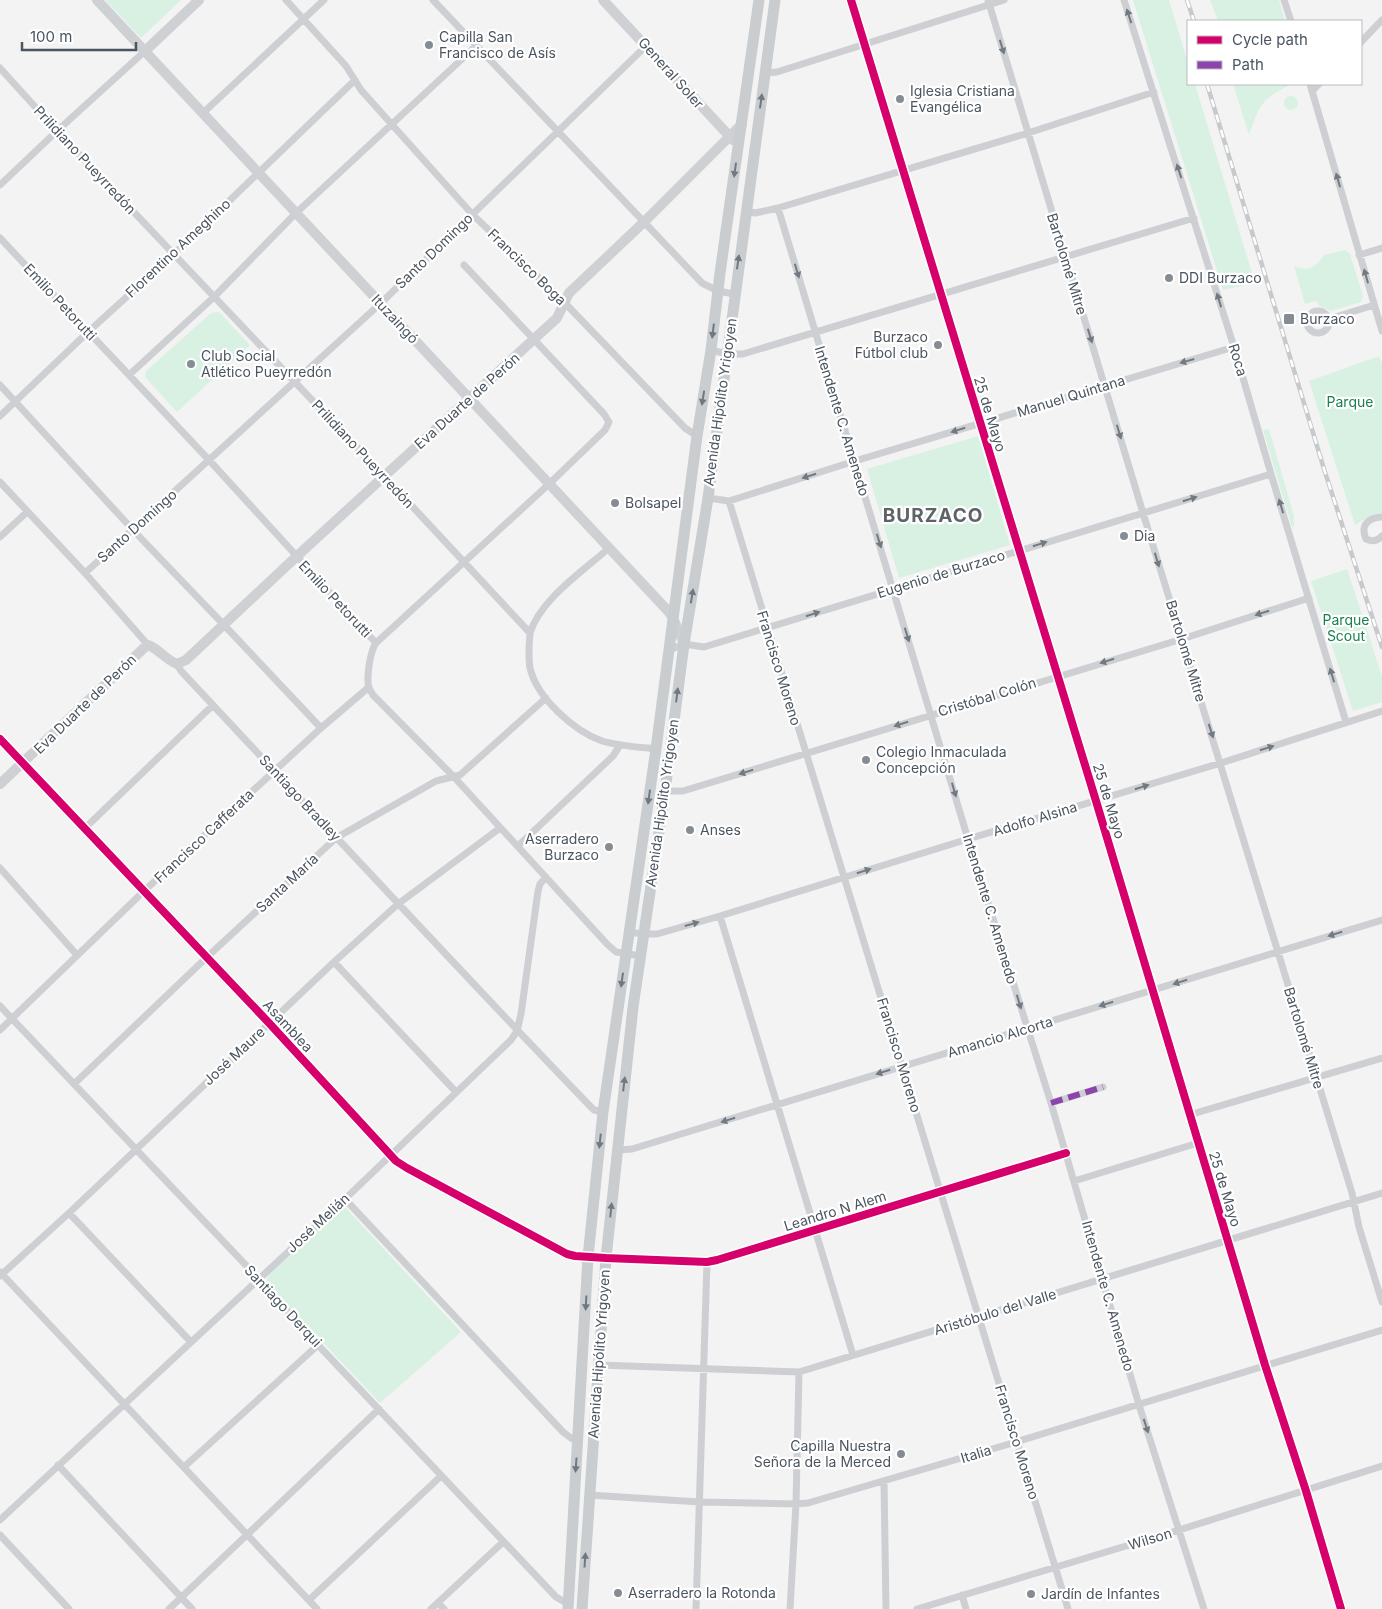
<svg xmlns="http://www.w3.org/2000/svg" width="1382" height="1609" viewBox="0 0 1382 1609" font-family="Inter,sans-serif">
<style>
.green{fill:#d9f1e3}
.lines{fill:none;stroke-linecap:round;stroke-linejoin:round}
.street{stroke:#cdcfd2;stroke-width:7}
.secondary{stroke:#ced0d3;stroke-width:10}
.primary{stroke:#c9cdd0;stroke-width:11}
.rail-casing{stroke:#c8c9cc;stroke-width:4.5}
.rail{stroke:#fff;stroke-width:2.5;stroke-dasharray:8;stroke-linecap:butt}
.quiet{stroke:#8e44ad;stroke-width:6;stroke-dasharray:12 6;stroke-linecap:butt}
.cycleway-casing{stroke:#fff;stroke-width:11}
.cycleway{stroke:#d6006c;stroke-width:8}
.oneway{fill:#717a82}
.oneway2{fill:#707982}
.poi-dot{fill:#858c93;stroke:#fff;stroke-width:2}
.labels{text-anchor:middle;stroke-width:4.5;stroke-linejoin:round;paint-order:stroke}
.poi-label{font-size:14px;fill:#4a5560;stroke:#fff;text-anchor:start}
.street-label{font-size:14px;fill:#4a5560;stroke:#fff}
.park-label{font-size:14px;fill:#1a8151;stroke:#fff}
.district-label{font-size:19px;font-weight:bold;letter-spacing:1px;fill:#5f6267;stroke:#fff}
</style>
<rect width="100%" height="100%" fill="#f3f3f3"/>
<path class="green" d="M 105,0 L 181,0 L 141,38 Z
M 1133,0 L 1169,0 L 1188,63 L 1188,84 L 1195,84 L 1255,283 L 1223,290 Z
M 1210,0 L 1279,0 L 1285,21 L 1218,21 Z
M 1233,84 L 1292,84 C 1262,99 1260,103 1249,135 Z
M1284 103a7 7 0 1 1 14 0a7 7 0 1 1-14 0Z
M 1345,250 L 1350,254 L 1363,296 L 1361,302 L 1331,311 L 1319,306 L 1316,301 L 1305,304 L 1294,266 C 1308,272 1316,268 1324,255 Z
M 219,312 L 250,345 L 177,412 L 145,377 L 146,371 L 211,313 Z
M 1379,356 L 1382,363 L 1382,515 C 1371,516 1364,519 1355,525 L 1309,381 Z
M 1269,429 L 1294,516 L 1294,526 L 1292,527 L 1263,430 Z
M 978,436 L 1010,545 L 899,578 L 867,469 Z
M 1347,569 L 1382,676 L 1382,702 L 1353,711 L 1311,581 Z
M 344,1206 L 461,1332 L 380,1403 L 266,1282 L 268,1275 Z"/>
<g class="lines">
<path class="street" d="M 286,0 L 346,66 L 361,90 L 472,214 L 564,302 L 685,428 L 697,436
M 433,0 L 702,283 L 718,291 L 734,294
M 851,0 L 1096,801 L 1265,1365 L 1306,1491 L 1341,1609
M 988,0 L 1143,513 L 1352,1193 L 1359,1227 L 1382,1302
M 1124,0 L 1234,347 L 1271,474 L 1346,722
M 1284,0 L 1291,21
M 1361,42 L 1382,20
M 0,68 L 57,131 L 384,476 L 530,633 C 529,645 528,657 530,668 C 537,698 574,731 602,741 C 619,746 638,747 656,749
M 765,73 L 777,72 L 1004,0
M 1310,84 L 1382,331
M 1312,91 L 1319,84
M 203,113 L 324,0
M 0,185 L 57,131 L 145,51
M 778,208 L 968,839 L 1051,1103 L 1139,1405 L 1204,1609
M 746,211 L 755,213 L 778,208 L 1028,133 L 1154,92
M 0,238 L 209,460 L 376,643 C 370,651 366,679 369,688 C 370,690 372,693 373,695 L 454,777 L 607,944 L 616,952 L 641,956
M 1359,255 L 1382,248
M1307 322a11 11 0 1 1 22 0a11 11 0 1 1-22 0Z
M 1329,319 L 1374,305
M 711,350 L 727,354 L 743,354 L 1194,218
M 129,375 L 215,296 L 295,214 L 476,46
M 0,385 L 133,530 L 224,625 L 321,728
M 0,416 L 88,332 L 174,254 L 355,80
M 0,482 L 85,573 L 148,645
M 708,498 L 729,501 L 855,461 L 1234,347
M 729,501 L 1068,1609
M 1382,517 C 1368,518 1360,525 1366,539 C 1373,542 1377,541 1382,536
M 0,537 L 27,512
M 85,573 L 381,303 L 646,46
M 530,633 C 540,600 583,571 609,548
M 376,643 L 549,484 L 605,430 L 609,422 L 604,414 L 464,265
M 669,650 L 684,644 L 704,647 L 1271,474
M 177,664 L 181,671 C 317,816 452,963 590,1106 L 594,1110 L 603,1112
M 0,739 L 269,1023 L 396,1161 L 407,1168 L 567,1254 L 575,1256 L 606,1258 L 707,1262 L 717,1260 L 1066,1153
M 665,791 L 683,791 L 1182,639 L 1309,598
M 84,829 L 213,705
M 518,846 L 613,756 L 620,745
M 0,868 L 77,955
M 720,916 L 853,1355
M 629,932 L 644,934 L 657,934 L 720,916 L 968,839 L 1221,763 L 1382,711
M 334,962 L 456,1092
M 0,1006 L 259,1279 L 318,1345 L 556,1597 L 568,1604
M 0,1030 L 144,891 L 321,728 L 369,687
M 74,1084 L 206,958 L 336,838 L 436,781 L 460,775 L 546,698
M 1051,1103 L 1103,1087
M 1189,1115 L 1382,1058
M 617,1150 L 632,1149 L 1382,920
M 1074,1181 L 1198,1143
M 345,1199 L 563,1432 L 571,1438 L 577,1441
M 69,1213 L 190,1341
M 0,1272 L 317,1609
M 0,1276 L 69,1213 L 334,962 L 398,904 L 500,828
M 599,1365 L 799,1372 L 1382,1193
M 58,1465 L 192,1609
M 184,1467 L 318,1345
M 884,1481 L 886,1609
M 589,1495 L 700,1502 L 796,1504 L 808,1503 L 1016,1442 L 1382,1330
M 0,1520 L 345,1199 L 511,1040 L 517,1031 L 521,1014 L 538,891 L 540,884 L 546,877
M 0,1535 L 69,1609
M 962,1595 L 966,1609
M 309,1600 L 441,1476
M 438,1603 L 444,1609
M 169,1609 L 379,1409
M 431,1609 L 503,1542
M 696,1609 L 707,1262
M 790,1609 L 796,1504 L 799,1372
M 917,1609 L 1179,1530 L 1382,1466"/>
<path class="secondary" d="M 97,0 L 668,611 L 673,618 L 684,644
M 603,0 L 733,140
M 145,51 L 199,0
M 0,784 L 144,648 L 148,645 C 159,649 166,660 177,664 L 186,660 L 296,557 L 557,318 L 569,293 L 644,222 L 742,124"/>
<path class="primary" d="M 568,1609 L 588,1257 L 603,1112 L 656,749 L 697,436 L 711,350 L 720,273 L 759,0
M 582,1609 L 606,1258 L 633,1007 L 665,791 L 684,644 L 708,498 L 775,0"/>
<g class="rail-casing">
<path id="rail" d="M 1187,0 L 1194,21
M 1207,84 L 1324,469 L 1382,647"/>
</g>
<use href="#rail" class="rail"/>
<path class="quiet" d="M 1051,1103 L 1103,1087"/>
<g class="cycleway-casing">
<path id="cycleway" d="M 851,0 L 1096,801 L 1265,1365 L 1306,1491 L 1341,1609
M 0,739 L 269,1023 L 396,1161 L 407,1168 L 567,1254 L 575,1256 L 606,1258 L 707,1262 L 717,1260 L 1066,1153"/>
</g>
<use href="#cycleway" class="cycleway"/>
</g>
<defs><path id="oneway-solid" d="M-6-.8H1V-3.2L6.5 0L1 3.2V.8H-6Z" transform="scale(1.25)"/></defs>
<g class="oneway">
<use href="#oneway-solid" transform="translate(1129 16) rotate(-108)"/>
<use href="#oneway-solid" transform="translate(1002 47) rotate(73)"/>
<use href="#oneway-solid" transform="translate(1179 171) rotate(-108)"/>
<use href="#oneway-solid" transform="translate(1338 180) rotate(-106)"/>
<use href="#oneway-solid" transform="translate(797 271) rotate(73)"/>
<use href="#oneway-solid" transform="translate(1366 276) rotate(-106)"/>
<use href="#oneway-solid" transform="translate(1219 300) rotate(-107)"/>
<use href="#oneway-solid" transform="translate(1090 336) rotate(73)"/>
<use href="#oneway-solid" transform="translate(1187 361) rotate(164)"/>
<use href="#oneway-solid" transform="translate(958 430) rotate(163)"/>
<use href="#oneway-solid" transform="translate(1119 432) rotate(73)"/>
<use href="#oneway-solid" transform="translate(809 476) rotate(162)"/>
<use href="#oneway-solid" transform="translate(1190 499) rotate(-17)"/>
<use href="#oneway-solid" transform="translate(1281 506) rotate(-107)"/>
<use href="#oneway-solid" transform="translate(879 541) rotate(73)"/>
<use href="#oneway-solid" transform="translate(1040 544) rotate(-17)"/>
<use href="#oneway-solid" transform="translate(1157 560) rotate(73)"/>
<use href="#oneway-solid" transform="translate(1262 613) rotate(162)"/>
<use href="#oneway-solid" transform="translate(813 614) rotate(-18)"/>
<use href="#oneway-solid" transform="translate(907 635) rotate(73)"/>
<use href="#oneway-solid" transform="translate(1107 661) rotate(163)"/>
<use href="#oneway-solid" transform="translate(1332 675) rotate(-107)"/>
<use href="#oneway-solid" transform="translate(901 724) rotate(163)"/>
<use href="#oneway-solid" transform="translate(1211 731) rotate(72)"/>
<use href="#oneway-solid" transform="translate(1267 748) rotate(-18)"/>
<use href="#oneway-solid" transform="translate(746 772) rotate(163)"/>
<use href="#oneway-solid" transform="translate(1142 787) rotate(-17)"/>
<use href="#oneway-solid" transform="translate(954 790) rotate(74)"/>
<use href="#oneway-solid" transform="translate(864 871) rotate(-17)"/>
<use href="#oneway-solid" transform="translate(692 924) rotate(-16)"/>
<use href="#oneway-solid" transform="translate(1335 934) rotate(163)"/>
<use href="#oneway-solid" transform="translate(1180 982) rotate(163)"/>
<use href="#oneway-solid" transform="translate(1019 1002) rotate(73)"/>
<use href="#oneway-solid" transform="translate(1106 1004) rotate(163)"/>
<use href="#oneway-solid" transform="translate(883 1072) rotate(163)"/>
<use href="#oneway-solid" transform="translate(728 1120) rotate(163)"/>
<use href="#oneway-solid" transform="translate(1146 1426) rotate(72)"/>
</g>
<g class="oneway2">
<use href="#oneway-solid" transform="translate(761 101) rotate(-82)"/>
<use href="#oneway-solid" transform="translate(735 170) rotate(98)"/>
<use href="#oneway-solid" transform="translate(738 262) rotate(-82)"/>
<use href="#oneway-solid" transform="translate(713 331) rotate(97)"/>
<use href="#oneway-solid" transform="translate(703 398) rotate(99)"/>
<use href="#oneway-solid" transform="translate(692 596) rotate(-81)"/>
<use href="#oneway-solid" transform="translate(677 695) rotate(-83)"/>
<use href="#oneway-solid" transform="translate(649 797) rotate(98)"/>
<use href="#oneway-solid" transform="translate(622 980) rotate(98)"/>
<use href="#oneway-solid" transform="translate(624 1084) rotate(-83)"/>
<use href="#oneway-solid" transform="translate(600 1141) rotate(96)"/>
<use href="#oneway-solid" transform="translate(611 1210) rotate(-84)"/>
<use href="#oneway-solid" transform="translate(586 1303) rotate(93)"/>
<use href="#oneway-solid" transform="translate(576 1465) rotate(94)"/>
<use href="#oneway-solid" transform="translate(585 1560) rotate(-86)"/>
</g>
<g class="poi-dot">
<circle cx="429" cy="45" r="5"/>
<circle cx="900" cy="99" r="5"/>
<circle cx="1169" cy="278" r="5"/>
<rect x="1283" y="313" width="12" height="12" rx="2.5"/>
<circle cx="938" cy="345" r="5"/>
<circle cx="191" cy="364" r="5"/>
<circle cx="615" cy="503" r="5"/>
<circle cx="1124" cy="536" r="5"/>
<circle cx="866" cy="760" r="5"/>
<circle cx="690" cy="830" r="5"/>
<circle cx="609" cy="847" r="5"/>
<circle cx="901" cy="1454" r="5"/>
<circle cx="618" cy="1593" r="5"/>
<circle cx="1031" cy="1594" r="5"/>
</g>
<g class="labels">
<g class="poi-label">
<text x="439" y="42">Capilla San<tspan x="439" dy="16">Francisco de Asís</tspan></text>
<text x="910" y="96">Iglesia Cristiana<tspan x="910" dy="16">Evangélica</tspan></text>
<text x="1179" y="283">DDI Burzaco</text>
<text x="1300" y="324">Burzaco</text>
<text x="928" y="342" text-anchor="end">Burzaco<tspan x="928" dy="16">Fútbol club</tspan></text>
<text x="201" y="361">Club Social<tspan x="201" dy="16">Atlético Pueyrredón</tspan></text>
<text x="625" y="508">Bolsapel</text>
<text x="1134" y="541">Dia</text>
<text x="876" y="757">Colegio Inmaculada<tspan x="876" dy="16">Concepción</tspan></text>
<text x="700" y="835">Anses</text>
<text x="599" y="844" text-anchor="end">Aserradero<tspan x="599" dy="16">Burzaco</tspan></text>
<text x="891" y="1451" text-anchor="end">Capilla Nuestra<tspan x="891" dy="16">Señora de la Merced</tspan></text>
<text x="628" y="1598">Aserradero la Rotonda</text>
<text x="1041" y="1599">Jardín de Infantes</text>
</g>
<g class="street-label">
<text transform="translate(671 73) rotate(48)" y="5">General Soler</text>
<text transform="translate(85 160) rotate(47)" y="5">Prilidiano Pueyrredón</text>
<text transform="translate(178 248) rotate(-43)" y="5">Florentino Ameghino</text>
<text transform="translate(434 251) rotate(-44)" y="5">Santo Domingo</text>
<text transform="translate(1067 264) rotate(73)" y="5">Bartolomé Mitre</text>
<text transform="translate(527 267) rotate(44)" y="5">Francisco Boga</text>
<text transform="translate(60 302) rotate(47)" y="5">Emilio Petorutti</text>
<text transform="translate(395 319) rotate(47)" y="5">Ituzaingó</text>
<text transform="translate(1238 360) rotate(73)" y="5">Roca</text>
<text transform="translate(1071 396) rotate(-17)" y="5">Manuel Quintana</text>
<text transform="translate(467 401) rotate(-42)" y="5">Eva Duarte de Perón</text>
<text transform="translate(720 402) rotate(-82)" y="5">Avenida Hipólito Yrigoyen</text>
<text transform="translate(990 414) rotate(73)" y="5">25 de Mayo</text>
<text transform="translate(842 421) rotate(73)" y="5">Intendente C. Amenedo</text>
<text transform="translate(363 454) rotate(47)" y="5">Prilidiano Pueyrredón</text>
<text transform="translate(137 526) rotate(-42)" y="5">Santo Domingo</text>
<text transform="translate(941 574) rotate(-17)" y="5">Eugenio de Burzaco</text>
<text transform="translate(335 599) rotate(47)" y="5">Emilio Petorutti</text>
<text transform="translate(1186 651) rotate(73)" y="5">Bartolomé Mitre</text>
<text transform="translate(779 668) rotate(73)" y="5">Francisco Moreno</text>
<text transform="translate(987 697) rotate(-17)" y="5">Cristóbal Colón</text>
<text transform="translate(85 704) rotate(-44)" y="5">Eva Duarte de Perón</text>
<text transform="translate(300 798) rotate(47)" y="5">Santiago Bradley</text>
<text transform="translate(1109 801) rotate(73)" y="5">25 de Mayo</text>
<text transform="translate(662 803) rotate(-82)" y="5">Avenida Hipólito Yrigoyen</text>
<text transform="translate(1035 819) rotate(-17)" y="5">Adolfo Alsina</text>
<text transform="translate(204 836) rotate(-43)" y="5">Francisco Cafferata</text>
<text transform="translate(287 883) rotate(-43)" y="5">Santa María</text>
<text transform="translate(990 909) rotate(73)" y="5">Intendente C. Amenedo</text>
<text transform="translate(288 1026) rotate(47)" y="5">Asamblea</text>
<text transform="translate(1000 1037) rotate(-17)" y="5">Amancio Alcorta</text>
<text transform="translate(1304 1038) rotate(73)" y="5">Bartolomé Mitre</text>
<text transform="translate(899 1055) rotate(73)" y="5">Francisco Moreno</text>
<text transform="translate(234 1056) rotate(-43)" y="5">José Maure</text>
<text transform="translate(1225 1189) rotate(73)" y="5">25 de Mayo</text>
<text transform="translate(835 1211) rotate(-17)" y="5">Leandro N Alem</text>
<text transform="translate(318 1223) rotate(-43)" y="5">José Melián</text>
<text transform="translate(1108 1296) rotate(74)" y="5">Intendente C. Amenedo</text>
<text transform="translate(283 1306) rotate(47)" y="5">Santiago Derqui</text>
<text transform="translate(995 1312) rotate(-17)" y="5">Aristóbulo del Valle</text>
<text transform="translate(599 1354) rotate(-86)" y="5">Avenida Hipólito Yrigoyen</text>
<text transform="translate(1017 1442) rotate(73)" y="5">Francisco Moreno</text>
<text transform="translate(976 1454) rotate(-17)" y="5">Italia</text>
<text transform="translate(1150 1539) rotate(-17)" y="5">Wilson</text>
</g>
<g class="park-label">
<text x="1350" y="407">Parque</text>
<text x="1346" y="625">Parque<tspan x="1346" dy="16">Scout</tspan></text>
</g>
<g class="district-label">
<text x="933" y="522">BURZACO</text>
</g>
</g>
<rect x="1187" y="20" width="175" height="65" fill="#ffffff" stroke="#b7bbbf"/>
<rect x="1197" y="36" width="25" height="8" fill="#d6006c" stroke="#b7bbbf"/>
<text x="1232" y="45" font-size="15" fill="#4a5560">Cycle path</text>
<rect x="1197" y="61" width="25" height="8" fill="#8e44ad" stroke="#b7bbbf"/>
<text x="1232" y="70" font-size="15" fill="#4a5560">Path</text>
<path d="M22 42v8h114v-8" fill="none" stroke="#4a5560" stroke-width="2.5"/>
<text x="30" y="42" font-size="15" fill="#4a5560" stroke="#ffffff" stroke-width="4" paint-order="stroke">100 m</text>
</svg>
